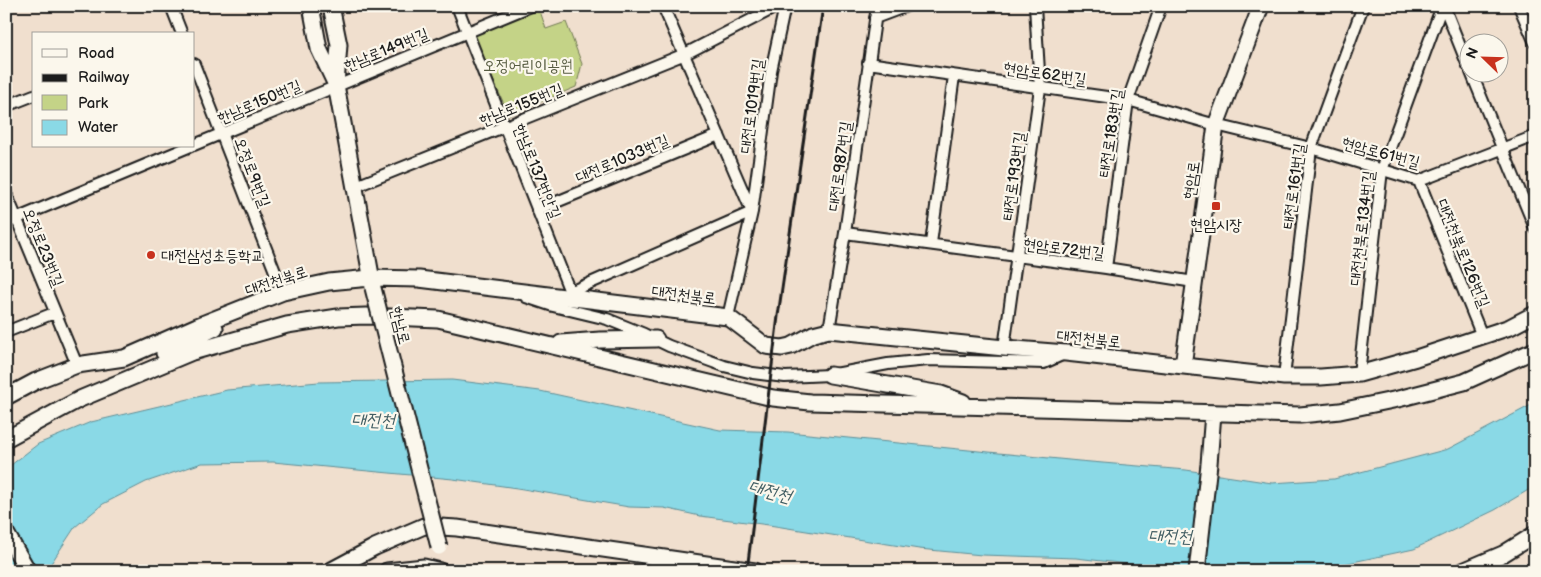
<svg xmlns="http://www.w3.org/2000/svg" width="1541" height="577" viewBox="0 0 1541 577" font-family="'Balsamiq Sans','Poor Story',sans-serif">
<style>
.green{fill:#c4d387;stroke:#707852}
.water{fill:#8ad9e6;stroke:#5e8d95}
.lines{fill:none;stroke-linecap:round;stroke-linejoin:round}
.street-casing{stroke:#1c1c1c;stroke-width:14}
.secondary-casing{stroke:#1c1c1c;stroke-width:19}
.street{stroke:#fbf7ec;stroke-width:10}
.secondary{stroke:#fbf7ec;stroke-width:15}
.rail{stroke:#1c1c1c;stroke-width:3}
.secondary-bridge-casing{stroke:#1c1c1c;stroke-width:19;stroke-linecap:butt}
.secondary-bridge{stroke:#fbf7ec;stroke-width:15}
.poi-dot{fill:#c8321e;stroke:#fbf7ec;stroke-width:2}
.labels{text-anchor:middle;stroke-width:4.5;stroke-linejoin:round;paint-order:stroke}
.street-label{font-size:16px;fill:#1c1c1c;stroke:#fbf7ec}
.park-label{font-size:16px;fill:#575c41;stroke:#fbf7ec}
.poi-label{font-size:16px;fill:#1c1c1c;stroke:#fbf7ec}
.water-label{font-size:18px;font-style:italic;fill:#425e63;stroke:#fbf7ec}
</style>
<rect width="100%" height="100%" fill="#f0dfce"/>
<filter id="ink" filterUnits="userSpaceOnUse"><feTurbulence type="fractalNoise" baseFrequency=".02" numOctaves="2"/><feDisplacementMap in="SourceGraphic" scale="10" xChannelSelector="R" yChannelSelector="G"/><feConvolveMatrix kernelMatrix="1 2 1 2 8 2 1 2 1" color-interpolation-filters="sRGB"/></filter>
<g filter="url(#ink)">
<path class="green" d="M 539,8 L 546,29 L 566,22 L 582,64 L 576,87 L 509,115 L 473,35 Z"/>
<path class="water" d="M 452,380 L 540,391 L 720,430 L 788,432 L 1079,461 L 1186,470 L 1272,483 L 1334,479 L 1448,449 L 1535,403 L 1535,486 L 1495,510 L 1414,549 L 1329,567 L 1253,571 L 1232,571 L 1206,568 L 1180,570 L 1076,558 L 982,555 L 919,549 L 769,525 L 700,516 L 664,508 L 629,507 L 517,488 L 453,479 L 273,462 L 202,463 L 146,482 L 103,504 L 75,527 L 46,571 L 6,571 L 6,471 L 11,465 L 38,444 L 91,422 L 227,390 L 319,382 Z"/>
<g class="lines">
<g class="street-casing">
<path id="street" d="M 171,6 L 182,34
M 457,6 L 570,292
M 1444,6 L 1468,66
M 1519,6 L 1535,43
M 875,18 L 907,6
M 868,63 L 1128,100 L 1216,125 L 1311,148 L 1419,181 L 1535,136
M 194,64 L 283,292
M 1471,72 L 1535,228
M 6,106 L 34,95
M 194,145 L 531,6
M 1419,181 L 1482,336
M 354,187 L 685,54 L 778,6
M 6,193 L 77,365
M 537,210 L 719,135
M 6,223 L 191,146
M 845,233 L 1106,268 L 1194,282
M 931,243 L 954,76
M 1106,268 L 1128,100 L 1161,6
M 526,297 L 553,306 L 607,319 L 644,334 L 669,346 L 724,366 L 753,373 L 785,377 L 830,375 L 888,364 L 928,360 L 1044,363 L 1062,355
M 563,297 L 570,292 L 752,212 L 663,6
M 728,317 L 752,212 L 771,71 L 785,6
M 829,330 L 845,233 L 877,6
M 6,332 L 54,313
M 1004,348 L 1040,88 L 1035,6
M 1359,374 L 1382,170 L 1442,6
M 1284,377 L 1311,148 L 1363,6"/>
</g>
<g class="secondary-casing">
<path id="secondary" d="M 311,6 L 319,49 L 336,85 L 373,286
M 331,6 L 339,45 L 336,84
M 561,343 L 600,340 L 656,339
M 164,353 L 215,328
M 1183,366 L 1216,125 L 1261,6
M 830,375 L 941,394 L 963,402
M 6,397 L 36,381 L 77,365 L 124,358 L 197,326 L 283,292 L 329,282 L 370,278 L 419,279 L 728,317 L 766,346 L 782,348 L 791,346 L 813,334 L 829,330 L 1004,348 L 1066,353 L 1284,377 L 1321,377 L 1359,374 L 1416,358 L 1510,327 L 1535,314
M 6,439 L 80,399 L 192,352 L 287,325 L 338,317 L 366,316 L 438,319 L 773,398 L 810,402 L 1300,415 L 1340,411 L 1398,399 L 1464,382 L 1535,350
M 6,533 L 28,571
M 330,571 L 375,547 L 424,526 L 457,528 L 755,571
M 387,571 L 424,567 L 440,571
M 647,571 L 678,566
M 1197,571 L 1209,464 L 1213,413
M 1463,571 L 1503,554 L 1535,534"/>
</g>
<use href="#street" class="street"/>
<use href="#secondary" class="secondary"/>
<path class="rail" d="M 747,571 L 778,316 L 823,6"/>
<g class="secondary-bridge-casing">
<path id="secondary-bridge" d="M 373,288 L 439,547"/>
</g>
<use href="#secondary-bridge" class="secondary-bridge"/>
</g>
</g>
<g class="poi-dot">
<rect x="1211" y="201" width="10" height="10" rx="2.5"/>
<circle cx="151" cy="255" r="5"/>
</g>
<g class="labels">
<g class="street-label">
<text transform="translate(386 49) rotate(-22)" y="6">한남로149번길</text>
<text transform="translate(1045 73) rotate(8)" y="6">현암로62번길</text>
<text transform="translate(259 101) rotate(-23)" y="6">한남로150번길</text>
<text transform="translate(521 104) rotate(-22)" y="6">한남로155번길</text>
<text transform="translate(751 106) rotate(-82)" y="6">대전로1019번길</text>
<text transform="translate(1110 133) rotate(-81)" y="6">태전로183번길</text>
<text transform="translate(1381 152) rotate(15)" y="6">현암로61번길</text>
<text transform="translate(622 158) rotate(-23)" y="6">대전로1033번길</text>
<text transform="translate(839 166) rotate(-82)" y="6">대전로987번길</text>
<text transform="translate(538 171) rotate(68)" y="6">한남로137번안길</text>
<text transform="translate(253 172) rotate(69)" y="6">오정로9번길</text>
<text transform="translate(1013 176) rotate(-82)" y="6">태전로193번길</text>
<text transform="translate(1191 180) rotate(-82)" y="6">현암로</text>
<text transform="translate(1293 186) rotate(-82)" y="6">태전로161번길</text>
<text transform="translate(1361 228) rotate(-83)" y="6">대전천북로134번길</text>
<text transform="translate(44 247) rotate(68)" y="6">오정로23번길</text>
<text transform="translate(1064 248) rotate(7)" y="6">현암로72번길</text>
<text transform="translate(1464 253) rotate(68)" y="6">대전천북로126번길</text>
<text transform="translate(276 280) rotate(-18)" y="6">대전천북로</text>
<text transform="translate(684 294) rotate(7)" y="6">대전천북로</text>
<text transform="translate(401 325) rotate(76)" y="6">한남로</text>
<text transform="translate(1089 338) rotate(6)" y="6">대전천북로</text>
</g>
<g class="park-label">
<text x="528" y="71">오정어린이공원</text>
</g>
<g class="poi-label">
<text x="1216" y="230">현암시장</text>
<text x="161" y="261" text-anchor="start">대전삼성초등학교</text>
</g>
<g class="water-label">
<text transform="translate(373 420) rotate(1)" y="6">대전천</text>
<text transform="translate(770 491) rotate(15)" y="6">대전천</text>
<text transform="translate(1170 536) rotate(1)" y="6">대전천</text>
</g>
</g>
<rect width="1541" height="577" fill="none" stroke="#fbf7ec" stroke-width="25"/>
<rect x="12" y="12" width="1516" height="552" fill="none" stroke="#1c1c1c" stroke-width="2" filter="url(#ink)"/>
<rect x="32" y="32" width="162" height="115" fill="#fbf7ec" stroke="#a29f99"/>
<rect x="42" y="49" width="25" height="8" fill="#fbf7ec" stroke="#a29f99"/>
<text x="78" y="58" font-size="15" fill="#1c1c1c">Road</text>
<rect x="42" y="74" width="25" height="8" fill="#1c1c1c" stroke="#a29f99"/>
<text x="78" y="82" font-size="15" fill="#1c1c1c">Railway</text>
<rect x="42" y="95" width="25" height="15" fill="#c4d387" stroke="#a29f99"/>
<text x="78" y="108" font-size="15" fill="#1c1c1c">Park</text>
<rect x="42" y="120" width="25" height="15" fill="#8ad9e6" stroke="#a29f99"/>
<text x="78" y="132" font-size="15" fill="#1c1c1c">Water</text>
<g transform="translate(1484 58) rotate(293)"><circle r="24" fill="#fbf7ec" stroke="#a29f99"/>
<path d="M0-4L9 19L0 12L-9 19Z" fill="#c8321e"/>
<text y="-8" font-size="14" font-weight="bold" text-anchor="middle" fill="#1c1c1c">N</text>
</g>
</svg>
